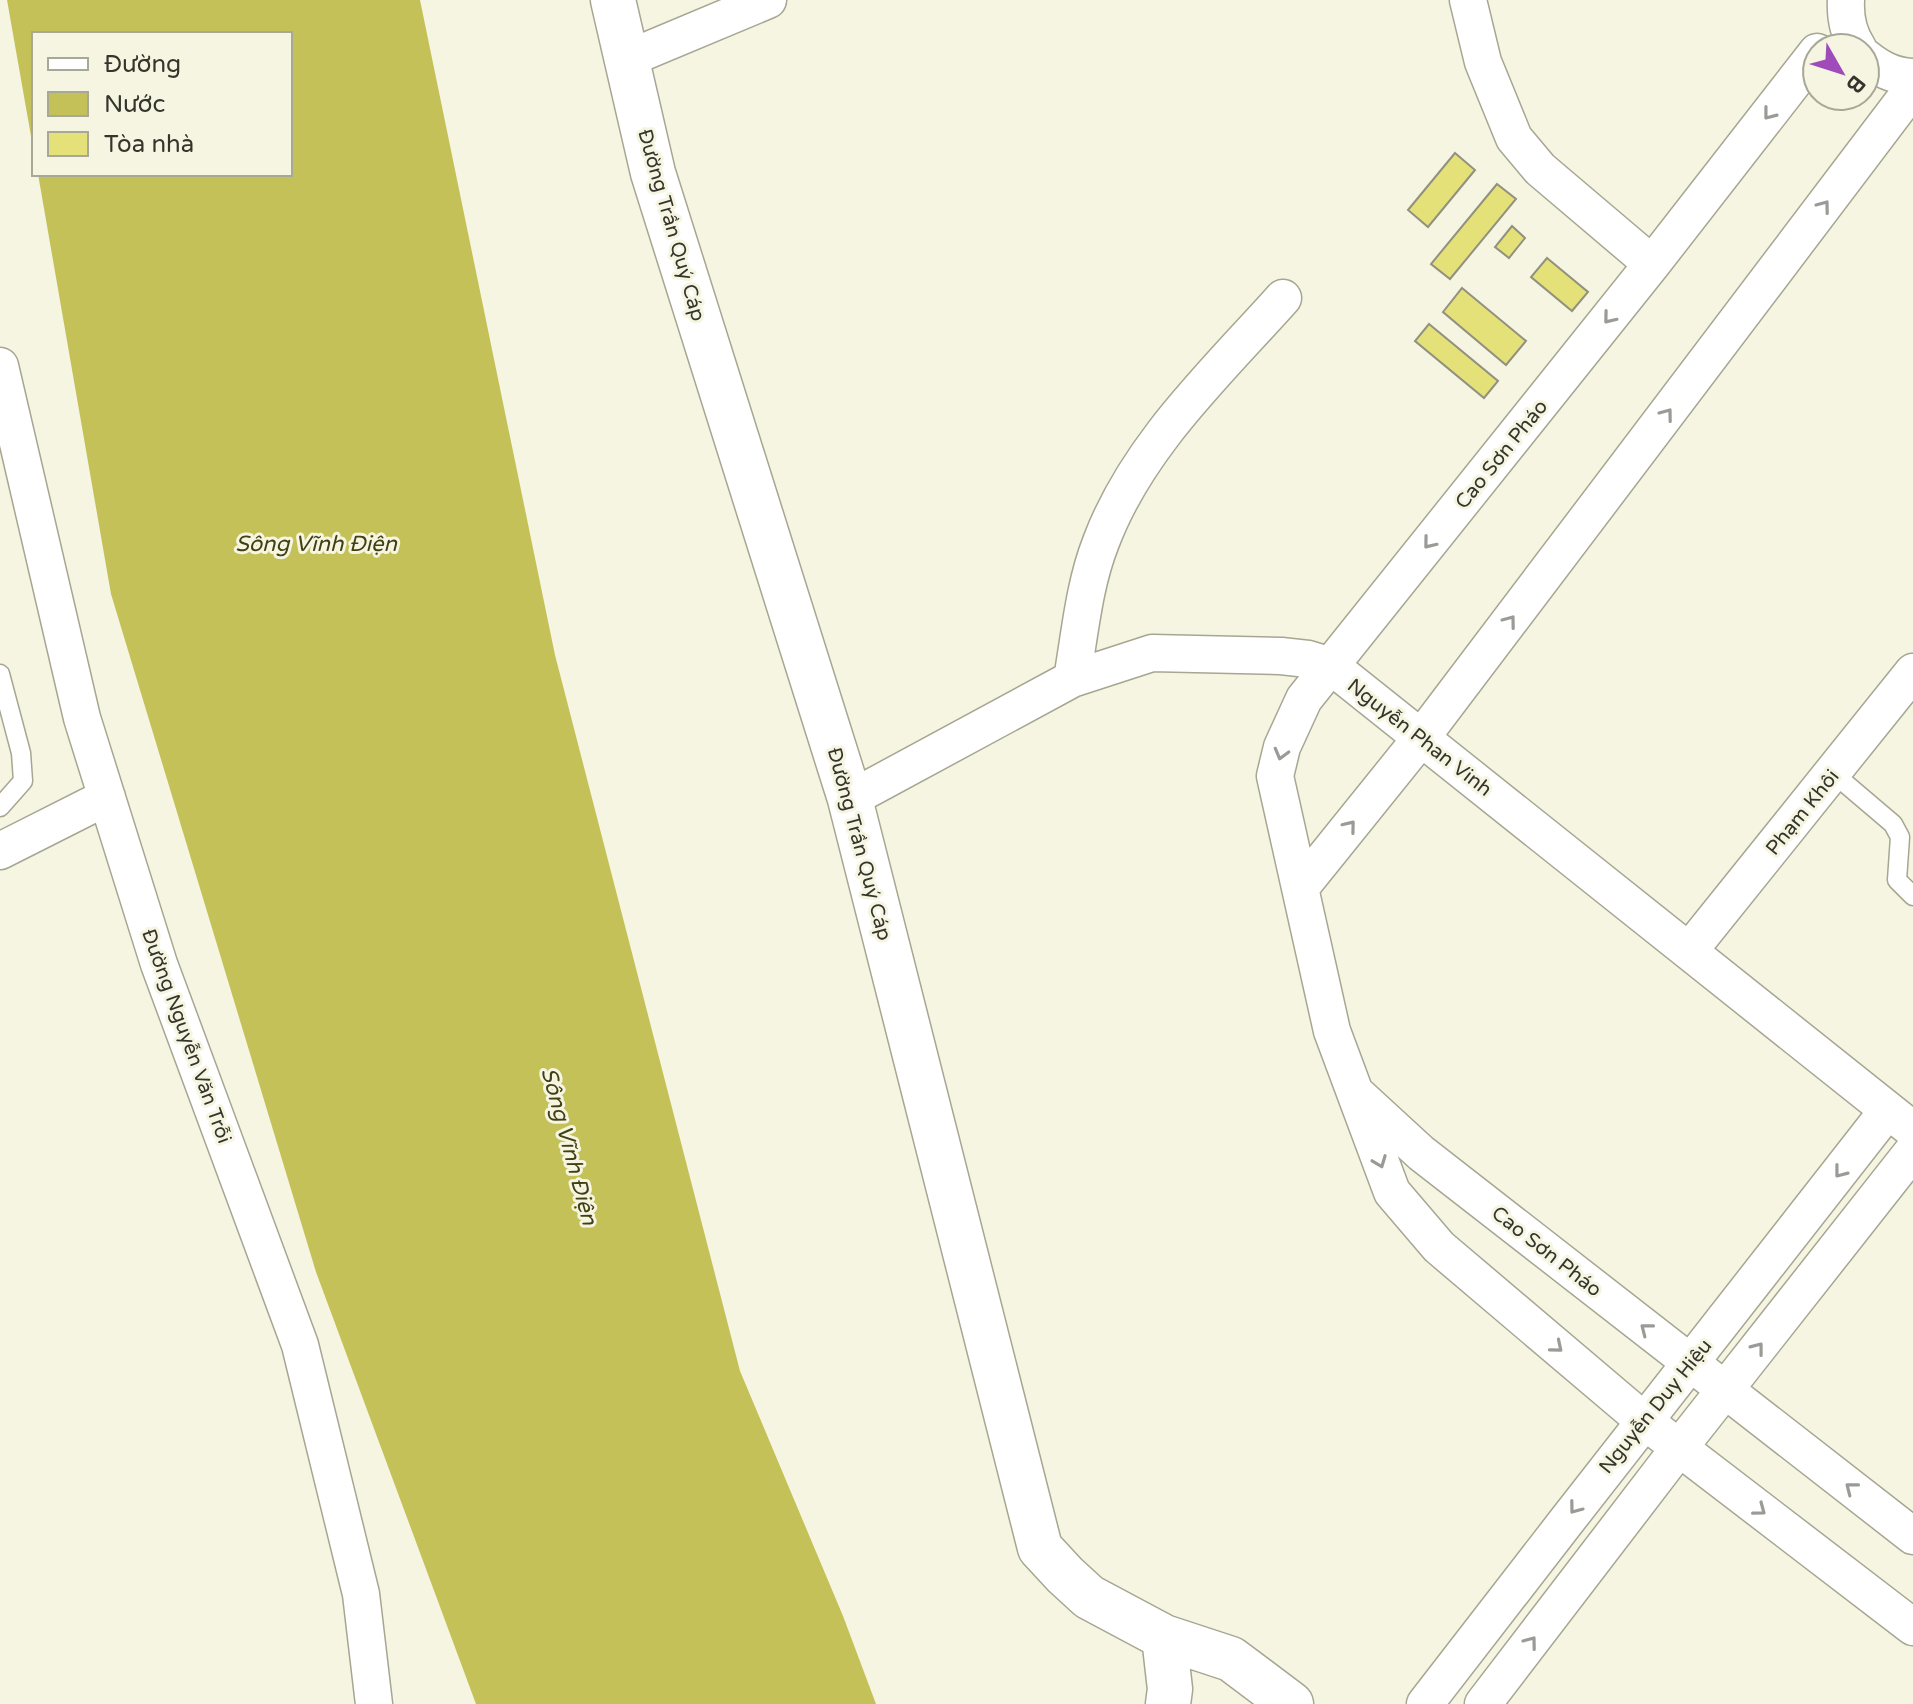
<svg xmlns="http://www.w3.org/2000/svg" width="1913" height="1704" viewBox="0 0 1913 1704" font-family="'Varela Round',sans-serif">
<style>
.water{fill:#c4c159}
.building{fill:#e4e179;stroke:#91917f;stroke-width:2}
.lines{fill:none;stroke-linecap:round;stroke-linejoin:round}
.lane-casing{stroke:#a6a693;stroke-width:21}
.street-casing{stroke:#a6a693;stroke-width:39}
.secondary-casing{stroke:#a6a693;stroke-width:47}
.lane{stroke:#fff;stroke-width:18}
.street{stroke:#fff;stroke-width:36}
.secondary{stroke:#fff;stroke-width:44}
.oneway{stroke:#9a9a96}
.labels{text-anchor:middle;stroke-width:6;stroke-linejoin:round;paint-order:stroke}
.street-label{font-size:20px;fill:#35352d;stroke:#f5f5e1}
.water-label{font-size:22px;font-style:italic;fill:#414014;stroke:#f5f5e1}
</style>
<rect width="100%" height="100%" fill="#f5f5e1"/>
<path class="water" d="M 7,0 L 420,0 L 555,655 L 740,1371 L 843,1616 L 876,1704 L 476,1704 L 316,1272 L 111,594 L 38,174 L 290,174 L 290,34 L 34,34 L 34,153 Z"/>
<path class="building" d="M 1455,153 L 1475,170 L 1428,227 L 1408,210 Z
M 1497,184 L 1516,199 L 1450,279 L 1431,264 Z
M 1512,226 L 1525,238 L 1509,258 L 1495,247 Z
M 1547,258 L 1588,292 L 1572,311 L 1531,277 Z
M 1462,288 L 1526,341 L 1506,365 L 1443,312 Z
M 1429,324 L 1498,381 L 1484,398 L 1415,341 Z"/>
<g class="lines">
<g class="lane-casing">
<path id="lane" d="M 0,674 L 21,753 L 23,781 L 0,807
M 1833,773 L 1893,824 L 1900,837 L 1897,880 L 1913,896"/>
</g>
<g class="street-casing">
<path id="street" d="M 1468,0 L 1483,62 L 1514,138 L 1540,169 L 1652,264
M 1846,0 C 1845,18 1848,33 1858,48
M 1817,52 L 1652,264 L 1304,699 L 1282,747 L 1275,776 L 1332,1031 L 1392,1192 L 1439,1247 L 1643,1420 L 1913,1627
M 1865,57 C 1880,69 1893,76 1913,77
M 627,59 L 768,0
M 0,366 L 82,718 L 159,964 L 300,1345 L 361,1594 L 374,1704
M 1072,679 C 1080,633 1084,585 1101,542 C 1137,446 1216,373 1283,298
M 850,799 L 1072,679 L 1152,653 L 1281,656 L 1308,659 L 1331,666 L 1913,1130
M 0,851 L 107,797
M 1301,887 L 1421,738 L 1913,88
M 1689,951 L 1913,672
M 1359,1096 L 1421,1153 L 1913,1536
M 1425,1704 C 1578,1505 1733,1308 1888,1110
M 1483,1704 L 1679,1448 L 1913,1151"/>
</g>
<g class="secondary-casing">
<path id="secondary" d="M 613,0 L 653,173 L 850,799 L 1040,1548 L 1065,1575 L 1089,1597 L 1164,1637 L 1231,1659 L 1291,1704
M 1164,1637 L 1170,1689 L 1168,1704"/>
</g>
<use href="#lane" class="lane"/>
<use href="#street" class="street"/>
<use href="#secondary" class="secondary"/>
</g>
<defs><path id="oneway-chevron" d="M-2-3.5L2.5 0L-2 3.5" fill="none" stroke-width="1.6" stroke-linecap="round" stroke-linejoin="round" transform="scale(2)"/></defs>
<g class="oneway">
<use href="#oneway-chevron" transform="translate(1769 114) rotate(128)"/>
<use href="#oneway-chevron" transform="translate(1824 206) rotate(-53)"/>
<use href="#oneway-chevron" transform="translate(1609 318) rotate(129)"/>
<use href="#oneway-chevron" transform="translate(1667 414) rotate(-53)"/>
<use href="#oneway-chevron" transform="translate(1429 543) rotate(129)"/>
<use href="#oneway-chevron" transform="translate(1510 621) rotate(-53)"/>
<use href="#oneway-chevron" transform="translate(1281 754) rotate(105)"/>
<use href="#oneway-chevron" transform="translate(1350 826) rotate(-51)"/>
<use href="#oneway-chevron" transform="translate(1380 1162) rotate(69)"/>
<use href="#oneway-chevron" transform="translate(1840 1172) rotate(128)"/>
<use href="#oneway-chevron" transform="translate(1646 1329) rotate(-142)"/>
<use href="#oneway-chevron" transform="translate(1557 1347) rotate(40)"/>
<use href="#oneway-chevron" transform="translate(1758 1348) rotate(-52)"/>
<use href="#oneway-chevron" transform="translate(1851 1488) rotate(-142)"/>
<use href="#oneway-chevron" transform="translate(1575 1508) rotate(127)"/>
<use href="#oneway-chevron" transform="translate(1760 1510) rotate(37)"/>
<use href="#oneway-chevron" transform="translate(1531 1642) rotate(-53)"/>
</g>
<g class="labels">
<g class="street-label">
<text transform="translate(672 225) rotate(74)" y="7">Đường Trần Quý Cáp</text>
<text transform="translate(1501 454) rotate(-51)" y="7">Cao Sơn Pháo</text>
<text transform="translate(1420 737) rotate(38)" y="7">Nguyễn Phan Vinh</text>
<text transform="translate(1802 812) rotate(-51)" y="7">Phạm Khôi</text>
<text transform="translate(860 844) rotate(75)" y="7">Đường Trần Quý Cáp</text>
<text transform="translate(187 1036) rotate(70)" y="7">Đường Nguyễn Văn Trỗi</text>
<text transform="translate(1547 1251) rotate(38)" y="7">Cao Sơn Pháo</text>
<text transform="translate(1655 1406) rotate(-51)" y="7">Nguyễn Duy Hiệu</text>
</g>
<g class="water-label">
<text x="316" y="551">Sông Vĩnh Điện</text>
<text transform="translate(570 1146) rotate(75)" y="8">Sông Vĩnh Điện</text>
</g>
</g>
<rect x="32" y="32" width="260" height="144" fill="#f5f5e1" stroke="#a8a899" stroke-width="2"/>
<rect x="48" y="58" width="40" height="12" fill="#ffffff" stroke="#a8a899" stroke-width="2"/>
<text x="104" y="72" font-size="24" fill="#35352d">Đường</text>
<rect x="48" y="92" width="40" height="24" fill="#c4c159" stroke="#a8a899" stroke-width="2"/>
<text x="104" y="112" font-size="24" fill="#35352d">Nước</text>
<rect x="48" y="132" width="40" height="24" fill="#e4e179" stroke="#a8a899" stroke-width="2"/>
<text x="104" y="152" font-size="24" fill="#35352d">Tòa nhà</text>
<g transform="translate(1841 72) rotate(129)"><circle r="38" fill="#f5f5e1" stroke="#a8a899" stroke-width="2"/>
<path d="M0-6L14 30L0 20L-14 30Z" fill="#9f4bb9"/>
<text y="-12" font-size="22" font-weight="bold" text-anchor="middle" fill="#35352d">B</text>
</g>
</svg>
